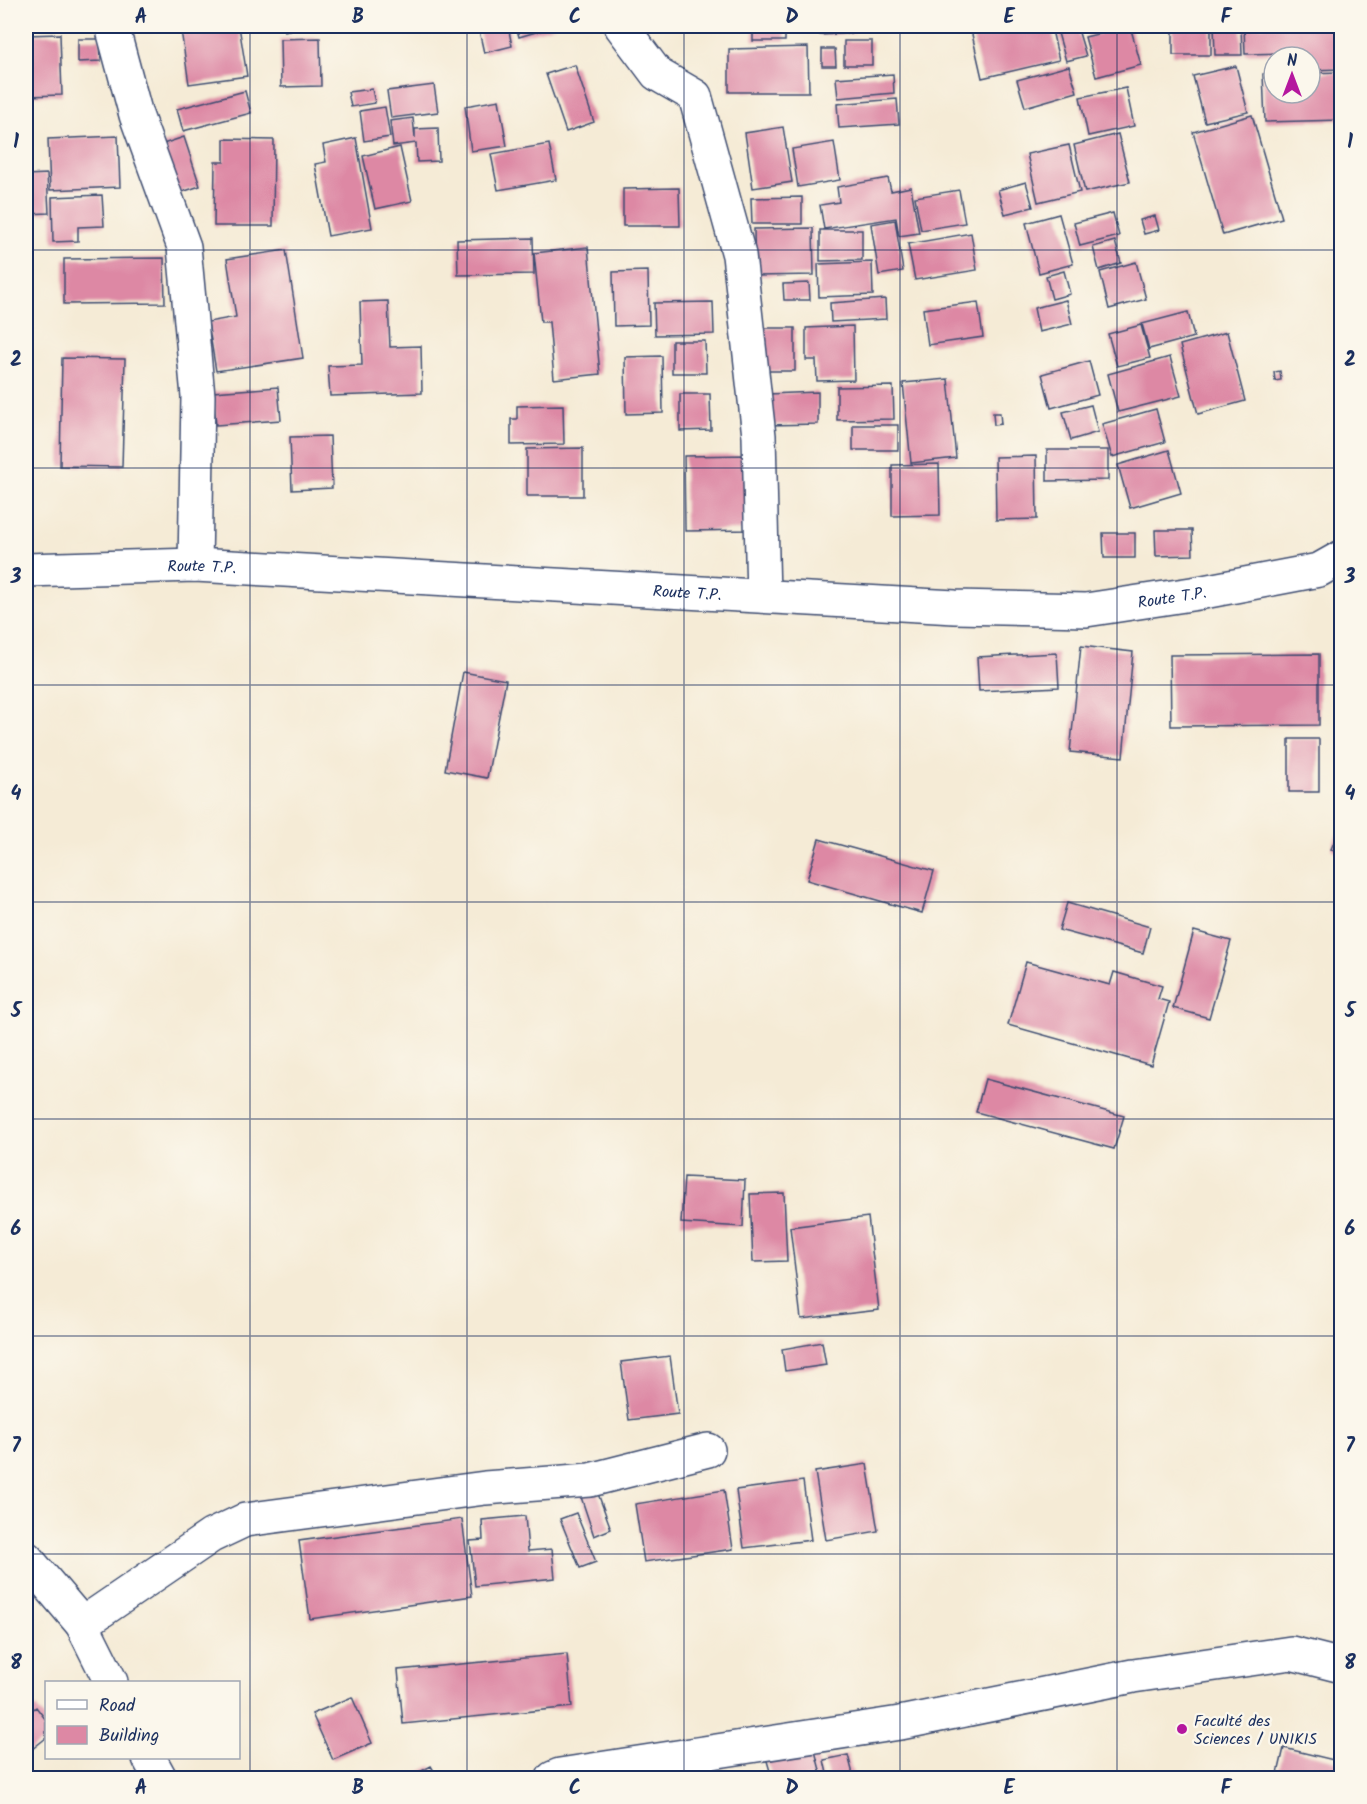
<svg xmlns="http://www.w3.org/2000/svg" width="1367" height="1804" viewBox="0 0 1367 1804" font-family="Kalam,sans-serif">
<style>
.building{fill:#dd88a4}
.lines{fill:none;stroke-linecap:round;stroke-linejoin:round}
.minor-casing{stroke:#3c4b70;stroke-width:36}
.minor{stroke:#fff;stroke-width:33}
.grid{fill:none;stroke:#1b2f5e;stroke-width:1.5;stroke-opacity:0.55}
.poi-dot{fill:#b5179e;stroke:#fbf7ec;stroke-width:2}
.labels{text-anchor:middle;stroke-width:4.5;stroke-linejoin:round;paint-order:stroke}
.street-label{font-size:16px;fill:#1b2f5e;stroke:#fbf7ec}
.poi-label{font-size:16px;fill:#1b2f5e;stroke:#fbf7ec;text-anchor:start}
.neatline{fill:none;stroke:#1b2f5e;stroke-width:2}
.grid-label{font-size:20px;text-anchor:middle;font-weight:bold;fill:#1b2f5e}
</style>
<rect width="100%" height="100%" fill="#fbf7ec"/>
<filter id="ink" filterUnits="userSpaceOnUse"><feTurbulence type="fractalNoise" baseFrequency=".0167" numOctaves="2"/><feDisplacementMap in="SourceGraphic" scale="12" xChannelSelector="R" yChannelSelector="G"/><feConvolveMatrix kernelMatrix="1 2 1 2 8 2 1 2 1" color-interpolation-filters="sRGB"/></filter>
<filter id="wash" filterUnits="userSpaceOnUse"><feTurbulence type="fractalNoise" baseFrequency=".008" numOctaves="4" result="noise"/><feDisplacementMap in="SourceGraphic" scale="24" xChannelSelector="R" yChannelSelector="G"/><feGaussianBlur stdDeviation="1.35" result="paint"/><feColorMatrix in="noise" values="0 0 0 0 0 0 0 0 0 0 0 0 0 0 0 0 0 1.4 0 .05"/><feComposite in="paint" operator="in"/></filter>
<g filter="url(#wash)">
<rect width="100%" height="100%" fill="#f5ebd6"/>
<g id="blocks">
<path class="building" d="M 26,26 L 32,26 L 32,34 L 26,34 Z
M 147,26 L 164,26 L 164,30 L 148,30 Z
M 208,26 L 239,26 L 247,76 L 189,84 L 181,30 Z
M 283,26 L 312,26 L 312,27 L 284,31 Z
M 478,26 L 508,26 L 512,46 L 484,53 Z
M 516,26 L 556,26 L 519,37 Z
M 753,26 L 785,26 L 785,41 L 753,41 Z
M 820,26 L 855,26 L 855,33 L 820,35 Z
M 989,26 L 1051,26 L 1059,60 L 982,78 L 971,30 Z
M 1056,26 L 1077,26 L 1086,56 L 1066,61 Z
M 1081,26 L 1101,26 L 1083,31 Z
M 1130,26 L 1141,65 L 1096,77 L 1085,37 Z
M 1173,26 L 1211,26 L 1211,55 L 1173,55 Z
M 1214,26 L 1241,26 L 1242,55 L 1215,55 Z
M 1244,26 L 1342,26 L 1342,69 L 1310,70 L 1310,57 L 1284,57 L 1284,53 L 1245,54 Z
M 60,34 L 62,95 L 26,96 L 26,35 Z
M 320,38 L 321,86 L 281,87 L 280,39 Z
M 78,39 L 100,39 L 101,61 L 78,62 Z
M 844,41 L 872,41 L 872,65 L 844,65 Z
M 808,47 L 809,92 L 729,92 L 729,49 Z
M 822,49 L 835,49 L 836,66 L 822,66 Z
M 575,65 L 594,122 L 566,132 L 546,74 Z
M 1069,66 L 1077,92 L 1025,107 L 1017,80 Z
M 1236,66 L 1248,112 L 1205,122 L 1193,76 Z
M 1340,72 L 1342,120 L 1265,122 L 1263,74 L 1274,74 L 1274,93 L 1310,93 L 1310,73 Z
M 893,74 L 894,93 L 838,98 L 836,78 Z
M 434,85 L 438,112 L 391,118 L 387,91 Z
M 1126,88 L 1134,126 L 1088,136 L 1080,97 Z
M 372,89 L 375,103 L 351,107 L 348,92 Z
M 245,91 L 251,113 L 183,131 L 177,109 Z
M 897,99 L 899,124 L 839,128 L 837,104 Z
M 499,100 L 507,146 L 471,151 L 465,106 Z
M 385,107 L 390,137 L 364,141 L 360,111 Z
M 1252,115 L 1282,218 L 1223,235 L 1193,132 Z
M 413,118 L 415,138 L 415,129 L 438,128 L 439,161 L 417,162 L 416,143 L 393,146 L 390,121 Z
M 783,127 L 792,182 L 753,188 L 745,133 Z
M 1118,134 L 1130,182 L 1085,192 L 1074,145 Z
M 118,136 L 120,187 L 50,190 L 48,139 Z
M 184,137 L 200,186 L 176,194 L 160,145 Z
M 356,138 L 372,228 L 328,236 L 315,164 L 326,162 L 323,145 Z
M 224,139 L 274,140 L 273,226 L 214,226 L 215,162 L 224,162 Z
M 834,142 L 840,180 L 798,187 L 792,149 Z
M 549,144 L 556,180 L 498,190 L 491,154 Z
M 1069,145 L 1080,192 L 1038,202 L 1027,154 Z
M 400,147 L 412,201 L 375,209 L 363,156 Z
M 47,174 L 49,213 L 26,214 L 26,175 Z
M 888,178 L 891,191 L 911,187 L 919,233 L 899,236 L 896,218 L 824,229 L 820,205 L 839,202 L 837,187 Z
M 1026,182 L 1033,207 L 1005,214 L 998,190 Z
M 679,188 L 680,226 L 623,226 L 623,189 Z
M 959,190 L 965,223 L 921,230 L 915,197 Z
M 102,195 L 104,226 L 78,227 L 78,241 L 53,242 L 52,197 Z
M 802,197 L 802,224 L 752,224 L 751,198 Z
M 1113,213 L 1119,236 L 1080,246 L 1074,223 Z
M 1059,214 L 1073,264 L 1039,273 L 1026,223 Z
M 1155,216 L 1159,230 L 1144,234 L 1140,220 Z
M 895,220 L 903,271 L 879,275 L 871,224 Z
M 813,228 L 814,275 L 755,276 L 754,229 Z
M 820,230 L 862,230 L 862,260 L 820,261 Z
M 971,233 L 977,270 L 915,280 L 908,244 Z
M 533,238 L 534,274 L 458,275 L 457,240 Z
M 1115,241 L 1121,263 L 1099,270 L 1093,247 Z
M 588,247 L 600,374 L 554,379 L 549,322 L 541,322 L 534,253 Z
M 286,250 L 303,358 L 216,371 L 208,322 L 236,317 L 227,259 Z
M 164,258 L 165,303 L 64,304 L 64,259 Z
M 872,262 L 873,295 L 819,297 L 818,264 Z
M 1136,262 L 1146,299 L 1109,309 L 1100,272 Z
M 648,271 L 649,325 L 614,326 L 613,272 Z
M 1064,271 L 1070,294 L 1052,299 L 1046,276 Z
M 809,283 L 810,300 L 784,300 L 783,284 Z
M 885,299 L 886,319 L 831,322 L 830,303 Z
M 1066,300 L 1072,324 L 1039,332 L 1034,308 Z
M 388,301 L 390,347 L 421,346 L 422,393 L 330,396 L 328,366 L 362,365 L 360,302 Z
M 713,302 L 714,334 L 655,335 L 654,303 Z
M 978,302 L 983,337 L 928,345 L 923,309 Z
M 1188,312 L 1194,337 L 1149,349 L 1142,324 Z
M 1141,325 L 1150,358 L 1117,366 L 1108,334 Z
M 853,326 L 854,380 L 817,381 L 816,360 L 806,360 L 806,328 Z
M 755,328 L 795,328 L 795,371 L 755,371 Z
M 1227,332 L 1245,401 L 1198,414 L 1180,345 Z
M 672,341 L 705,341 L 706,373 L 672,373 Z
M 662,356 L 663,413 L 626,414 L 625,357 Z
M 1170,357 L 1181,396 L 1118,412 L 1108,374 Z
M 62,358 L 125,359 L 122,467 L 60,466 Z
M 1089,361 L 1098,395 L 1051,408 L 1042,374 Z
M 1280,371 L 1281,380 L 1275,381 L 1274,372 Z
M 948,379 L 956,458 L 911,463 L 903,383 Z
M 893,386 L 894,419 L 837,420 L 837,387 Z
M 278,387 L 281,420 L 216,425 L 213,392 Z
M 818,392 L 818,424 L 768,425 L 768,394 Z
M 680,394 L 710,394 L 711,430 L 680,431 Z
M 563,405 L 564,444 L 511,445 L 511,419 L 517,419 L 517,406 Z
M 1091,405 L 1098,432 L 1071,440 L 1063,412 Z
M 1156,409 L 1165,442 L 1112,457 L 1102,424 Z
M 993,413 L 1000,413 L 1001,424 L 994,425 Z
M 853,425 L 898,425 L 898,450 L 853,450 Z
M 330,436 L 332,488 L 292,490 L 290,437 Z
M 583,448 L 583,496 L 527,496 L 527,449 Z
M 1047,450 L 1108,450 L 1108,480 L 1047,481 Z
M 1169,450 L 1181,493 L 1130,508 L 1118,465 Z
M 751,455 L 752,530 L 685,531 L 684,456 Z
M 1036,456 L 1037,519 L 996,520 L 995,457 Z
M 939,464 L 940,515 L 892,516 L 892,465 Z
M 1155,530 L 1192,530 L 1193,555 L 1156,556 Z
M 1103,533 L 1135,533 L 1135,558 L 1104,558 Z
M 1081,646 L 1133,652 L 1123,757 L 1070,752 Z
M 1057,653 L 1059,687 L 979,691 L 977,657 Z
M 1319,654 L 1319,725 L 1171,726 L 1170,655 Z
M 463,672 L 506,680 L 487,778 L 445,770 Z
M 1289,739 L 1319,739 L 1319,792 L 1289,792 Z
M 1342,824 L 1342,854 L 1331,849 Z
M 819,839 L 934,871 L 922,913 L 807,880 Z
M 1067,903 L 1150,927 L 1143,953 L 1059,930 Z
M 1194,931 L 1231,941 L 1209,1018 L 1173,1008 Z
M 1026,962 L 1110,985 L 1114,972 L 1162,986 L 1158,999 L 1169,1002 L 1151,1065 L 1008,1025 Z
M 985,1079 L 1124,1116 L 1114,1149 L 976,1112 Z
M 684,1177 L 745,1180 L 743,1227 L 681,1223 Z
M 784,1193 L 787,1261 L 753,1262 L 750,1194 Z
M 868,1217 L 879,1310 L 801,1319 L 790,1227 Z
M 822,1342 L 826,1365 L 785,1371 L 782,1349 Z
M 670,1356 L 678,1414 L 629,1420 L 621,1362 Z
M 867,1464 L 878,1531 L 826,1540 L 815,1472 Z
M 803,1481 L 811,1540 L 744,1548 L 736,1490 Z
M 596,1488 L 611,1529 L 594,1536 L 580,1494 Z
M 724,1490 L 733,1549 L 644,1562 L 635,1504 Z
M 576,1513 L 596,1562 L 580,1568 L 560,1519 Z
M 525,1516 L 528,1551 L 552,1549 L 555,1578 L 475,1586 L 470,1541 L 483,1540 L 482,1520 Z
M 462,1519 L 472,1596 L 310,1619 L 299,1541 Z
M 567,1654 L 572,1707 L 403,1724 L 398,1670 Z
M 352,1697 L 372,1743 L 333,1760 L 312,1714 Z
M 36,1707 L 46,1720 L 46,1738 L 26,1754 L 26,1715 Z
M 813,1743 L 822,1778 L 772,1778 L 765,1754 Z
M 1284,1748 L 1342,1762 L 1342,1778 L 1277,1778 Z
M 848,1755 L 854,1778 L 828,1778 L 824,1760 Z
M 431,1766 L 438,1778 L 414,1778 L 412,1776 Z"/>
</g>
</g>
<g filter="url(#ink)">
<use href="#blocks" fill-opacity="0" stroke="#3c4b70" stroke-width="1.5"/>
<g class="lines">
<g class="minor-casing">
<g id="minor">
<path d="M 112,26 L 136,115 L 184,247 L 198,396 L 195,565"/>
<path d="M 621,26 L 657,74 L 695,96 L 739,255 L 759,436 L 763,596"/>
<path id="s1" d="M 26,570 L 195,565 L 955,607 L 1086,610 L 1198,593 L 1319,570 L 1342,557"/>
<path d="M 26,1558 L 82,1624 L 111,1682"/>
<path d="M 82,1624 L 211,1536 L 245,1520 L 485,1488 L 590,1480 L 708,1450"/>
<path d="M 149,1758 L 160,1778"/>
<path d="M 553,1778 L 560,1775 L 900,1723 L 1133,1676 L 1291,1653 L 1342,1666"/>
</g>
</g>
<use href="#minor" class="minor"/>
</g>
</g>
<path class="grid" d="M 250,26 L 250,1778M 467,26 L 467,1778M 684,26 L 684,1778M 900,26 L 900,1778M 1117,26 L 1117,1778M 26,250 L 1342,250M 26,468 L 1342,468M 26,685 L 1342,685M 26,902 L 1342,902M 26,1119 L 1342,1119M 26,1336 L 1342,1336M 26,1554 L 1342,1554"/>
<circle class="poi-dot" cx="1182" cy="1729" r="6"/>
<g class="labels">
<g class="street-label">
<text dy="6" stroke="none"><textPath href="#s1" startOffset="176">Route T.P.</textPath></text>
<text dy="6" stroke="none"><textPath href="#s1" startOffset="662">Route T.P.</textPath></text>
<text dy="6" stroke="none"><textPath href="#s1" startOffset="1148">Route T.P.</textPath></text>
</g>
<g class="poi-label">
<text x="1194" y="1726">Faculté des<tspan x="1194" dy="18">Sciences / UNIKIS</tspan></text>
</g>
</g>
<rect width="1367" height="1804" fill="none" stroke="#fbf7ec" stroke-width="66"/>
<rect x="45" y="1681" width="195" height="78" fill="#fbf7ec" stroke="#a1a7b3" stroke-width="1.5"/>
<rect x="57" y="1700" width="30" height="9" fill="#ffffff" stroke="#a1a7b3" stroke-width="1.5"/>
<text x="99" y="1711" font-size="18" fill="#1b2f5e">Road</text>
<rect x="57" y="1726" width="30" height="18" fill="#dd88a4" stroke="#a1a7b3" stroke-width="1.5"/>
<text x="99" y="1741" font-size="18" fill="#1b2f5e">Building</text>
<g transform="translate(1292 75)"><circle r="28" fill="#fbf7ec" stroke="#a1a7b3" stroke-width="1.5"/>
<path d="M0-4.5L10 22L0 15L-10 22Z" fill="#b5179e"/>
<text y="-9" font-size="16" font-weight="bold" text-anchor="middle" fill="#1b2f5e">N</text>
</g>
<rect x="33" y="33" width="1301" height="1738" class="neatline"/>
<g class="grid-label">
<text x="141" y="23">A</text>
<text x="358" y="23">B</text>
<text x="575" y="23">C</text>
<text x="792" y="23">D</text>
<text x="1009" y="23">E</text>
<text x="1226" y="23">F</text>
<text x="16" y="148">1</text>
<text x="1350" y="148">1</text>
<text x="16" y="366">2</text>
<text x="1350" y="366">2</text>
<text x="16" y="583">3</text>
<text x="1350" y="583">3</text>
<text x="16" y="800">4</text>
<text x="1350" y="800">4</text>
<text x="16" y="1017">5</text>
<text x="1350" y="1017">5</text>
<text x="16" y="1235">6</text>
<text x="1350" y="1235">6</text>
<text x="16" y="1452">7</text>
<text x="1350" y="1452">7</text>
<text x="16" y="1669">8</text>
<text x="1350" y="1669">8</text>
<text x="141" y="1794">A</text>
<text x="358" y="1794">B</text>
<text x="575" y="1794">C</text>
<text x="792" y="1794">D</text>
<text x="1009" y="1794">E</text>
<text x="1226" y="1794">F</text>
</g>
</svg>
